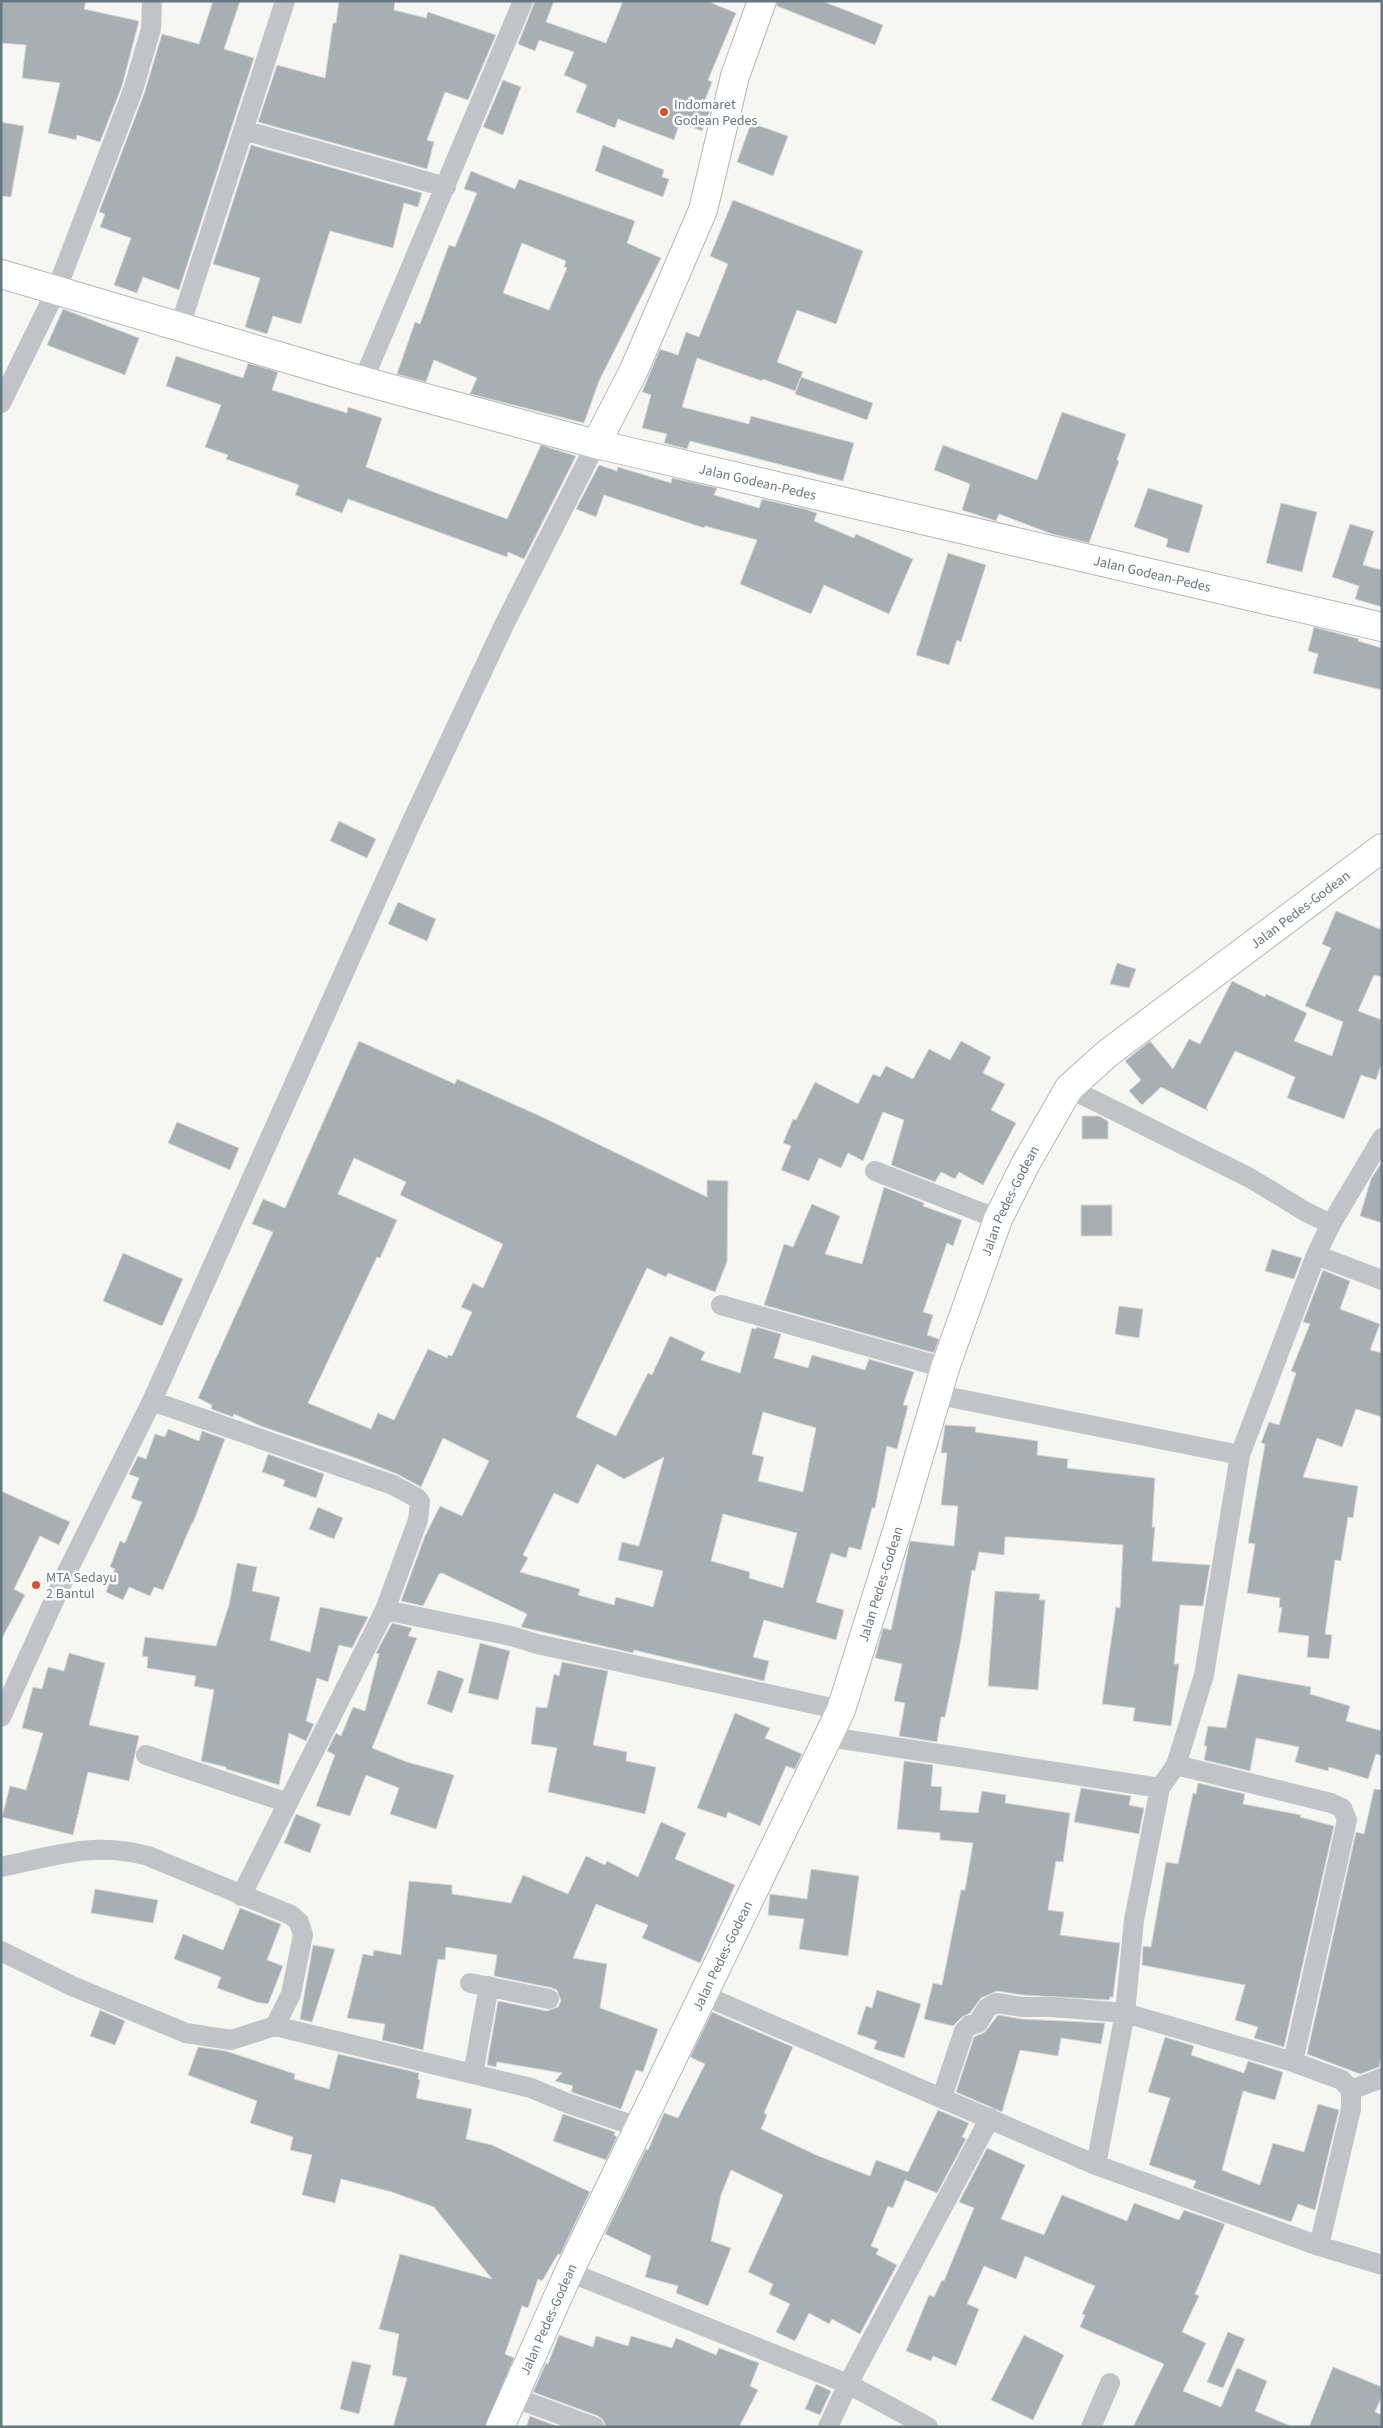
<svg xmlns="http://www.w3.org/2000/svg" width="1383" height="2428" viewBox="0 0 1383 2428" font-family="'Source Sans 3',sans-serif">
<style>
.building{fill:#a7afb3;stroke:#d8d8d6;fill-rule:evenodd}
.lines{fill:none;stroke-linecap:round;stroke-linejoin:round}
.secondary-casing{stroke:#b0b6ba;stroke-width:30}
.street{stroke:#c0c4c7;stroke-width:20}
.secondary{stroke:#fff;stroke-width:28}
.poi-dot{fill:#da512f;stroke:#fff;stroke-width:2}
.labels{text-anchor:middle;stroke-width:5;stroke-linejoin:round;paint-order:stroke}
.poi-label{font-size:14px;fill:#677782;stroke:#fff;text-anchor:start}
.street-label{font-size:14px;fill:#677782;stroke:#fff}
</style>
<rect width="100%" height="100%" fill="#f6f6f3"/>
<path class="building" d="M 1,1 L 86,1 L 84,9 L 139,21 L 122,86 L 100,142 L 77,135 L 76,140 L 48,133 L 60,83 L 22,78 L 26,45 L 1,43 Z
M 213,1 L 240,1 L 224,49 L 254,58 L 179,290 L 143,277 L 137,293 L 114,285 L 131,238 L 100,227 L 105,214 L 99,212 L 144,94 L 162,34 L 199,44 Z
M 339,1 L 395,1 L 394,10 L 426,18 L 428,12 L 496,35 L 468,100 L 445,92 L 427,140 L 434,142 L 427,169 L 258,122 L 277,65 L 325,78 L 333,23 L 336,23 Z
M 535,1 L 554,1 L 546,22 L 606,43 L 623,1 L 707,1 L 736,13 L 708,80 L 712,82 L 702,108 L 710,111 L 702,131 L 680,122 L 674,140 L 618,119 L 615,128 L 576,112 L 587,85 L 564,75 L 574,52 L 539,40 L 535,51 L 518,44 Z
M 777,1 L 822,1 L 883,25 L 875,45 L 777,6 Z
M 503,80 L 521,87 L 503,135 L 483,127 Z
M 1,122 L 24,126 L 11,197 L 1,196 Z
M 751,123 L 788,136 L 773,176 L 737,162 Z
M 251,145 L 422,193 L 418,207 L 404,203 L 393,248 L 330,231 L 301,324 L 273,316 L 267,334 L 245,327 L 260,278 L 213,264 Z
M 603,145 L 664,170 L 662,177 L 669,179 L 663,197 L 595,171 Z
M 471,171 L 515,189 L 519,179 L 635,221 L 627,243 L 661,258 L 599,381 L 584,423 L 470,394 L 477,378 L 434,360 L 426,382 L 397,374 L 415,322 L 420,324 L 449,245 L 455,247 L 477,193 L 464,189 ZM 522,243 L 566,261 L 564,267 L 567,268 L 549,310 L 503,293 Z
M 733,200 L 863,251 L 836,324 L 797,310 L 777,362 L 803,372 L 795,391 L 763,379 L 762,381 L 697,358 L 682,407 L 749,424 L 751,416 L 854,443 L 843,481 L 690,441 L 687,449 L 664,443 L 667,434 L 642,428 L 651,395 L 642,392 L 660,349 L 678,355 L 686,332 L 699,337 L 728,264 L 710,256 Z
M 63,309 L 139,338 L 125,375 L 47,345 Z
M 176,356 L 243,378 L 248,363 L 278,372 L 272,390 L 347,413 L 348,407 L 382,418 L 366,467 L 507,519 L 541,445 L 576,456 L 524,559 L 508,552 L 507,557 L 348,499 L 342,513 L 295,495 L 299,485 L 226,459 L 228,455 L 205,447 L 221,405 L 166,386 Z
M 801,377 L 873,403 L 867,420 L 795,394 Z
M 1062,412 L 1126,434 L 1117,460 L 1119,461 L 1089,543 L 1052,534 L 999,514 L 996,521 L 962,510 L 970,484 L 934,470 L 943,445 L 1037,480 Z
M 599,465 L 617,471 L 618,467 L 671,483 L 672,478 L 717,488 L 714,495 L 759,508 L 762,499 L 805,509 L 817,513 L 814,521 L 854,538 L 856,534 L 913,559 L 889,614 L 824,585 L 811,614 L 740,584 L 757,540 L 705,526 L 704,528 L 604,495 L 596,517 L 576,509 Z
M 1148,488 L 1203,505 L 1189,553 L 1166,547 L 1168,539 L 1134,527 Z
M 1281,503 L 1317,512 L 1302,572 L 1266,563 Z
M 1350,524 L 1374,531 L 1363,565 L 1382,570 L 1382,607 L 1355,599 L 1359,586 L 1332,577 Z
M 948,553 L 986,565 L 961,642 L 957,640 L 949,665 L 916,655 Z
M 1314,627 L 1359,639 L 1358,641 L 1382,648 L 1382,690 L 1313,673 L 1318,654 L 1308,651 Z
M 339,821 L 376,839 L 367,858 L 330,841 Z
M 398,902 L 436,919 L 427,941 L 388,924 Z
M 1336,911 L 1382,930 L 1382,977 L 1374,975 L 1358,1011 L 1382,1020 L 1382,1062 L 1376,1080 L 1361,1075 L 1344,1119 L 1287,1098 L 1295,1077 L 1235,1051 L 1206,1108 L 1208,1111 L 1161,1087 L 1142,1105 L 1129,1091 L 1141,1080 L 1125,1061 L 1150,1041 L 1173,1069 L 1189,1039 L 1200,1044 L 1232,981 L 1265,997 L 1266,994 L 1307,1013 L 1294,1041 L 1332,1056 L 1343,1022 L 1305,1006 L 1331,948 L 1322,944 Z
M 1117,963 L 1136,969 L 1129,988 L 1110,984 Z
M 359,1041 L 455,1084 L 457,1079 L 540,1116 L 707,1197 L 707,1180 L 728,1181 L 727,1262 L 715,1292 L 668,1273 L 666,1277 L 647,1268 L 576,1417 L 616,1436 L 648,1373 L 652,1375 L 670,1336 L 705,1352 L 701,1360 L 740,1373 L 752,1328 L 756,1329 L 757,1327 L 781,1334 L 774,1358 L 808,1368 L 812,1355 L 865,1370 L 869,1359 L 914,1372 L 903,1405 L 908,1406 L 897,1449 L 887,1446 L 875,1508 L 872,1508 L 861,1550 L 849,1547 L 846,1558 L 831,1553 L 816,1602 L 844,1610 L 836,1640 L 764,1620 L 753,1657 L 769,1661 L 764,1681 L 634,1650 L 633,1653 L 521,1627 L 527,1614 L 442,1573 L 439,1574 L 423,1606 L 401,1601 L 425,1536 L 440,1506 L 462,1516 L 489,1461 L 443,1438 L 421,1487 L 397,1474 L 353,1457 L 263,1427 L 234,1414 L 233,1417 L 211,1409 L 212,1405 L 198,1398 L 273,1232 L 252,1224 L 263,1199 L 285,1208 ZM 354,1158 L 406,1182 L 400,1195 L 503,1244 L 483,1288 L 473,1283 L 461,1307 L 472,1312 L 452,1356 L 448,1355 L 447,1358 L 428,1349 L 394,1420 L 378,1413 L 371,1429 L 308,1403 L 377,1257 L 380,1258 L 397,1220 L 338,1194 ZM 763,1412 L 816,1428 L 803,1492 L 758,1481 L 764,1457 L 752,1454 ZM 664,1457 L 639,1546 L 622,1542 L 618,1560 L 663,1571 L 653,1607 L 616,1597 L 614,1605 L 578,1595 L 580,1589 L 520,1572 L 528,1558 L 523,1555 L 554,1493 L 578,1504 L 597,1464 L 624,1479 ZM 723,1514 L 797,1533 L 783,1588 L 749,1578 L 750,1572 L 711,1561 Z
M 961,1041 L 991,1057 L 983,1073 L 1005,1084 L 991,1110 L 1016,1123 L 983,1185 L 959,1172 L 955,1179 L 941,1172 L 935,1182 L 891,1165 L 904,1120 L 883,1112 L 863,1161 L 848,1153 L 841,1168 L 819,1158 L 809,1181 L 781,1170 L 791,1146 L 783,1143 L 793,1119 L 796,1120 L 815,1082 L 858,1104 L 873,1074 L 880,1077 L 886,1066 L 913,1079 L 929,1049 L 950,1060 Z
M 1082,1116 L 1099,1116 L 1108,1121 L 1108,1139 L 1082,1139 Z
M 177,1122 L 239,1148 L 230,1170 L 168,1143 Z
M 1382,1162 L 1382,1223 L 1360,1216 L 1371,1179 Z
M 884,1187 L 924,1203 L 923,1206 L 962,1220 L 953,1246 L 947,1243 L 923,1312 L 933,1315 L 927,1335 L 939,1339 L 934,1353 L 764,1305 L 784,1244 L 793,1247 L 812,1204 L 840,1216 L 825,1254 L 862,1264 Z
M 1081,1205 L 1112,1205 L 1112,1236 L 1081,1236 Z
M 1272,1249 L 1302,1258 L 1294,1279 L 1265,1271 Z
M 123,1253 L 183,1279 L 162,1326 L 103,1301 Z
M 1323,1270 L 1350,1281 L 1340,1309 L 1380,1324 L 1370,1350 L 1382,1353 L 1382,1417 L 1356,1409 L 1342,1447 L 1317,1438 L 1303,1477 L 1358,1486 L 1353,1518 L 1348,1517 L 1341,1561 L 1335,1560 L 1325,1634 L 1332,1635 L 1329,1659 L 1307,1657 L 1309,1636 L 1278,1632 L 1282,1608 L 1279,1607 L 1280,1598 L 1247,1593 L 1255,1544 L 1248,1543 L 1265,1444 L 1261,1443 L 1269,1422 L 1279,1425 L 1296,1373 L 1291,1371 L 1310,1324 L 1303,1322 Z
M 1119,1306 L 1143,1309 L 1139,1338 L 1115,1334 Z
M 945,1425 L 976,1427 L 975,1432 L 1038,1441 L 1037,1455 L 1068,1459 L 1067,1468 L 1155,1478 L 1152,1527 L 1155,1527 L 1152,1561 L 1210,1565 L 1203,1606 L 1180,1605 L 1174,1664 L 1179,1664 L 1171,1726 L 1133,1721 L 1135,1708 L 1102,1704 L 1116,1607 L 1120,1608 L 1123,1545 L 1010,1537 L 1005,1537 L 1004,1555 L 979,1552 L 975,1571 L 972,1570 L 961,1639 L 945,1717 L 941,1717 L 937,1742 L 899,1736 L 905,1703 L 894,1701 L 902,1664 L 875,1658 L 883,1628 L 891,1630 L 910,1541 L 954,1546 L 958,1506 L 941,1505 L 947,1453 L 941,1453 Z
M 168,1429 L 199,1441 L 202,1431 L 225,1439 L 193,1523 L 192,1523 L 163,1590 L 154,1587 L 150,1596 L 129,1587 L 123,1600 L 106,1592 L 115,1569 L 110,1567 L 120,1541 L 125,1543 L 142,1502 L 131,1498 L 139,1478 L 129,1474 L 138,1456 L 146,1459 L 155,1434 L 165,1437 Z
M 268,1454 L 324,1474 L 316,1498 L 283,1486 L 285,1480 L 262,1472 Z
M 1,1491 L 70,1522 L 59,1545 L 40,1536 L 14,1589 L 25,1595 L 1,1640 Z
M 318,1507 L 343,1518 L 334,1539 L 309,1529 Z
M 237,1563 L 257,1567 L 252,1591 L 280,1597 L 270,1640 L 310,1652 L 320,1607 L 368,1617 L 352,1648 L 339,1645 L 328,1682 L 317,1678 L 306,1721 L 314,1724 L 306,1741 L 289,1733 L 279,1785 L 226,1769 L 226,1767 L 201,1761 L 214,1690 L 194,1686 L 196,1676 L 147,1668 L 148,1657 L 142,1656 L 145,1637 L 216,1646 L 229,1605 Z
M 995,1591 L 1040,1594 L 1039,1600 L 1045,1600 L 1038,1690 L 988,1686 Z
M 392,1623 L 412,1628 L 408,1636 L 417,1638 L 372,1748 L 407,1762 L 454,1775 L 436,1829 L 390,1814 L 399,1788 L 366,1775 L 350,1816 L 316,1806 L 335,1755 L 327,1751 L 336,1733 L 341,1736 L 353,1707 L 365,1711 L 379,1654 L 376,1653 Z
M 480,1643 L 510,1651 L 498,1700 L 468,1693 Z
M 69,1653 L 105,1663 L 89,1725 L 139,1736 L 129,1781 L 88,1772 L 73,1835 L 2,1817 L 10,1786 L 26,1790 L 43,1733 L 22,1728 L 33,1687 L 42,1689 L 48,1667 L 64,1671 Z
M 562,1662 L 608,1671 L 593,1745 L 627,1752 L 626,1761 L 656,1767 L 645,1814 L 548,1792 L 557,1748 L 531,1744 L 536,1707 L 547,1708 L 554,1674 L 559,1676 Z
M 438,1670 L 464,1679 L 452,1713 L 427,1704 Z
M 1238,1674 L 1311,1687 L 1310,1694 L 1350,1706 L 1346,1721 L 1382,1731 L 1382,1756 L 1376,1754 L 1368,1779 L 1329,1767 L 1328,1771 L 1295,1762 L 1299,1747 L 1256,1738 L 1250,1771 L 1204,1760 L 1207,1746 L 1204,1746 L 1208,1726 L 1226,1728 Z
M 735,1713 L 770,1728 L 765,1738 L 802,1754 L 795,1769 L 786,1766 L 760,1826 L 728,1812 L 726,1818 L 697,1808 Z
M 904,1761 L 933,1765 L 931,1786 L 942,1787 L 940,1810 L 978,1813 L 982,1791 L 1006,1795 L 1005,1803 L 1070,1813 L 1063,1862 L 1056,1861 L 1048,1910 L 1064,1912 L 1060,1935 L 1120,1943 L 1113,1997 L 1110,1997 L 1109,2000 L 1023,1995 L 997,1991 L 981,1998 L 970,2013 L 962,2017 L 953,2026 L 924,2019 L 933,1983 L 942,1985 L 961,1890 L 965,1890 L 973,1843 L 940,1840 L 940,1833 L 897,1829 Z
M 1198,1783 L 1245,1794 L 1243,1804 L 1301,1815 L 1300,1817 L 1334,1826 L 1284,2047 L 1254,2038 L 1258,2027 L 1235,2020 L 1245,1985 L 1142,1965 L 1143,1946 L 1151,1947 L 1166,1862 L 1178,1864 L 1193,1793 L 1196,1794 Z
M 1081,1788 L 1131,1796 L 1129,1805 L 1144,1808 L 1139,1834 L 1074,1822 Z
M 1374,1789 L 1382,1790 L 1382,2055 L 1379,2067 L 1360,2074 L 1307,2054 L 1356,1832 L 1364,1834 Z
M 296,1814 L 321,1824 L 310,1853 L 284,1843 Z
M 661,1822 L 686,1833 L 675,1859 L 735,1885 L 700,1963 L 642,1938 L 648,1925 L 596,1904 L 573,1958 L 607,1964 L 600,2008 L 658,2029 L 643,2072 L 636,2070 L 621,2109 L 571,2092 L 573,2086 L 555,2081 L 562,2073 L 497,2062 L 496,2067 L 487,2065 L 498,2001 L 547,2011 L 558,2007 L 561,2001 L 557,1990 L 552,1988 L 494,1976 L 497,1955 L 446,1947 L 445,1960 L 438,1959 L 423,2050 L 382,2040 L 385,2024 L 347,2018 L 363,1954 L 373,1956 L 374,1950 L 401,1955 L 409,1881 L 452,1885 L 452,1894 L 511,1903 L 523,1875 L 568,1894 L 586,1856 L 605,1865 L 607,1861 L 638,1877 Z
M 811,1869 L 859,1876 L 848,1956 L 799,1949 L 804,1919 L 768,1915 L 770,1894 L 807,1899 Z
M 95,1889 L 158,1900 L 153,1923 L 91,1913 Z
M 240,1908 L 281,1924 L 267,1960 L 283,1966 L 268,2004 L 256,2002 L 217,1988 L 221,1977 L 174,1959 L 183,1934 L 223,1950 Z
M 313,1945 L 335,1949 L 312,2022 L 300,2019 Z
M 877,1990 L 921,2004 L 904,2058 L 874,2049 L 877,2041 L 857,2034 L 866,2006 L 872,2008 Z
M 100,2010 L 125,2021 L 115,2045 L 90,2036 Z
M 712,2012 L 793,2047 L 764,2113 L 767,2115 L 761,2129 L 816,2155 L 870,2176 L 876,2160 L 908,2172 L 938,2110 L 969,2123 L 962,2137 L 966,2139 L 937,2193 L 905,2180 L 893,2208 L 888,2206 L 871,2246 L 879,2249 L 876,2254 L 897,2265 L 860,2334 L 832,2319 L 829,2324 L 809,2313 L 795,2341 L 776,2332 L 790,2304 L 769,2294 L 773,2284 L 748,2272 L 783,2195 L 731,2170 L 721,2195 L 711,2241 L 731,2248 L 708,2306 L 676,2293 L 678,2286 L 645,2277 L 651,2256 L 605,2234 L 646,2149 L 648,2150 L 664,2113 L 678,2118 L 705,2064 L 690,2057 Z
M 998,2015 L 1022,2019 L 1105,2023 L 1101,2044 L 1061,2038 L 1058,2056 L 1020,2050 L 1002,2112 L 956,2092 L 974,2037 L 985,2032 Z
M 1165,2037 L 1194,2046 L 1191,2055 L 1244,2073 L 1248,2061 L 1283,2072 L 1275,2100 L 1243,2091 L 1222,2170 L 1260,2185 L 1273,2143 L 1304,2152 L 1318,2104 L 1339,2110 L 1315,2210 L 1298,2204 L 1291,2222 L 1193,2188 L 1196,2181 L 1149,2165 L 1170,2098 L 1148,2092 Z
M 198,2047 L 226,2051 L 295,2074 L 294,2079 L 329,2089 L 338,2054 L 419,2073 L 418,2079 L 420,2080 L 416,2098 L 472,2109 L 466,2139 L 492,2145 L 590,2192 L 560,2255 L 558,2254 L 542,2281 L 538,2279 L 528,2308 L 522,2306 L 505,2354 L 514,2358 L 485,2427 L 393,2427 L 407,2378 L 392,2375 L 399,2334 L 379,2329 L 400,2254 L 492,2279 L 434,2207 L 392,2192 L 341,2179 L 335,2203 L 302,2195 L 312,2155 L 290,2150 L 293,2137 L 250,2123 L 257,2101 L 188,2075 Z
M 563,2114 L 615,2132 L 614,2135 L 617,2137 L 606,2160 L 553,2141 Z
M 987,2148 L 1025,2165 L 1001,2219 L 1044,2235 L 1062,2195 L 1127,2221 L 1134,2203 L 1179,2220 L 1184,2210 L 1225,2224 L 1195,2294 L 1199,2296 L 1182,2332 L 1206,2343 L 1183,2391 L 1221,2407 L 1237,2368 L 1267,2381 L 1255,2411 L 1293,2427 L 1133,2427 L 1164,2364 L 1080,2327 L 1085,2315 L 1082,2314 L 1095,2286 L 1025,2256 L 1016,2279 L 984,2266 L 967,2304 L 979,2309 L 956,2366 L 933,2356 L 931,2361 L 906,2351 L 929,2295 L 934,2297 L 942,2280 L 944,2281 L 974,2208 L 959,2202 Z
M 1228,2332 L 1245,2339 L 1223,2388 L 1207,2382 Z
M 559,2335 L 593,2347 L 596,2336 L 628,2346 L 631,2336 L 672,2348 L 676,2338 L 716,2355 L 719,2348 L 759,2363 L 750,2386 L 758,2390 L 739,2427 L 606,2427 L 603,2420 L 598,2416 L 533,2392 L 546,2363 L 548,2364 Z
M 1024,2335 L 1064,2355 L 1033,2420 L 991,2400 Z
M 352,2361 L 371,2365 L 359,2414 L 340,2409 Z
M 1333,2367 L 1382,2387 L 1382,2396 L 1375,2412 L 1382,2415 L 1382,2427 L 1309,2427 Z
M 816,2384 L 831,2391 L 820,2415 L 805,2409 Z
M 530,2416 L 559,2427 L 526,2427 Z"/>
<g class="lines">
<g class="secondary-casing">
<g id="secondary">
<path id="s1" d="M 1,274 L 363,381 L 596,444 L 1382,627"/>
<path d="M 596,444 L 634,370 L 703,210 L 735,76 L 762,1"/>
<path id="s2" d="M 500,2427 L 569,2272 L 841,1710 L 897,1531 L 945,1368 L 998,1219 L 1026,1163 L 1069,1088 L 1108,1053 L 1382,848"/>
</g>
</g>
<path class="street" d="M 243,130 L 446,187
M 180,326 L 285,1
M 363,381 L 523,1
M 1,403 L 56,291 L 133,90 L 151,29 L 152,1
M 1069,1088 L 1250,1178 L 1306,1212 L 1331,1224 L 1316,1255 L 1240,1455 L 1204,1675 L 1176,1765 L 1160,1788 L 1134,1920 L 1125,2013 L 1096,2165
M 875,1171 L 998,1219
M 1331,1224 L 1382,1138
M 1316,1255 L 1382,1280
M 721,1305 L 945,1368
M 939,1395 L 1240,1455
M 152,1401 L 393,1485 L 417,1498 L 420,1502 L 418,1520 L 385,1610 L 241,1896
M 385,1610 L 511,1636 L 537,1644 L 841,1710
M 1,1717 L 66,1574 L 152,1401 L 411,823 L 505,623 L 596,444
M 829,1737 L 1160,1788
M 146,1755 L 288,1803
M 1176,1765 L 1331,1803 L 1342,1808 L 1347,1820 L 1293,2062
M 1,1867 C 53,1856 95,1841 148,1856 L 291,1915 L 299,1922 L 303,1935 L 291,1994 L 275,2026 L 231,2040 L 186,2033 L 72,1986 L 1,1951
M 470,1983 L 549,1999
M 703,1995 L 1096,2165 L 1319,2246 L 1382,2265
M 275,2026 L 531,2088 L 567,2103 L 638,2127
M 473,2074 L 489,1986
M 1351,2090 L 1382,2078
M 942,2097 L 964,2031 L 970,2025 L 978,2023 L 987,2008 L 996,2003 L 1022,2007 L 1052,2007 L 1125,2013 L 1293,2062 L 1342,2080 L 1351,2090 L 1351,2109 L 1319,2246
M 569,2272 L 848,2384 L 928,2427
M 513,2397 L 594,2427
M 828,2427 L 848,2384 L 990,2118
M 1091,2427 L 1110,2383"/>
<use href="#secondary" class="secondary"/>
</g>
<g class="poi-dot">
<circle cx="664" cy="112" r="5"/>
<circle cx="36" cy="1585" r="5"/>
</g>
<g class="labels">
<g class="poi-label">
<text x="674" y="109">Indomaret<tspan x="674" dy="16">Godean Pedes</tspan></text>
<text x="46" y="1582">MTA Sedayu<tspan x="46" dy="16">2 Bantul</tspan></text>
</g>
<g class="street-label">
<text dy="5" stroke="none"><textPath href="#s1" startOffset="785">Jalan Godean-Pedes</textPath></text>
<text dy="5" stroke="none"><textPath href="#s1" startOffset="1190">Jalan Godean-Pedes</textPath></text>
<text dy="5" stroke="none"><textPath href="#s2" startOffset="1751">Jalan Pedes-Godean</textPath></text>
<text dy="5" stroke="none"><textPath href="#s2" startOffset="1331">Jalan Pedes-Godean</textPath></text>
<text dy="5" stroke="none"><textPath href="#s2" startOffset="926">Jalan Pedes-Godean</textPath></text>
<text dy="5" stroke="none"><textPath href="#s2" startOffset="521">Jalan Pedes-Godean</textPath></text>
<text dy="5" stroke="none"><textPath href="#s2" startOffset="118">Jalan Pedes-Godean</textPath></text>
</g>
</g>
<rect width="1383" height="2428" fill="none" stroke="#677782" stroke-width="5"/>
</svg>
